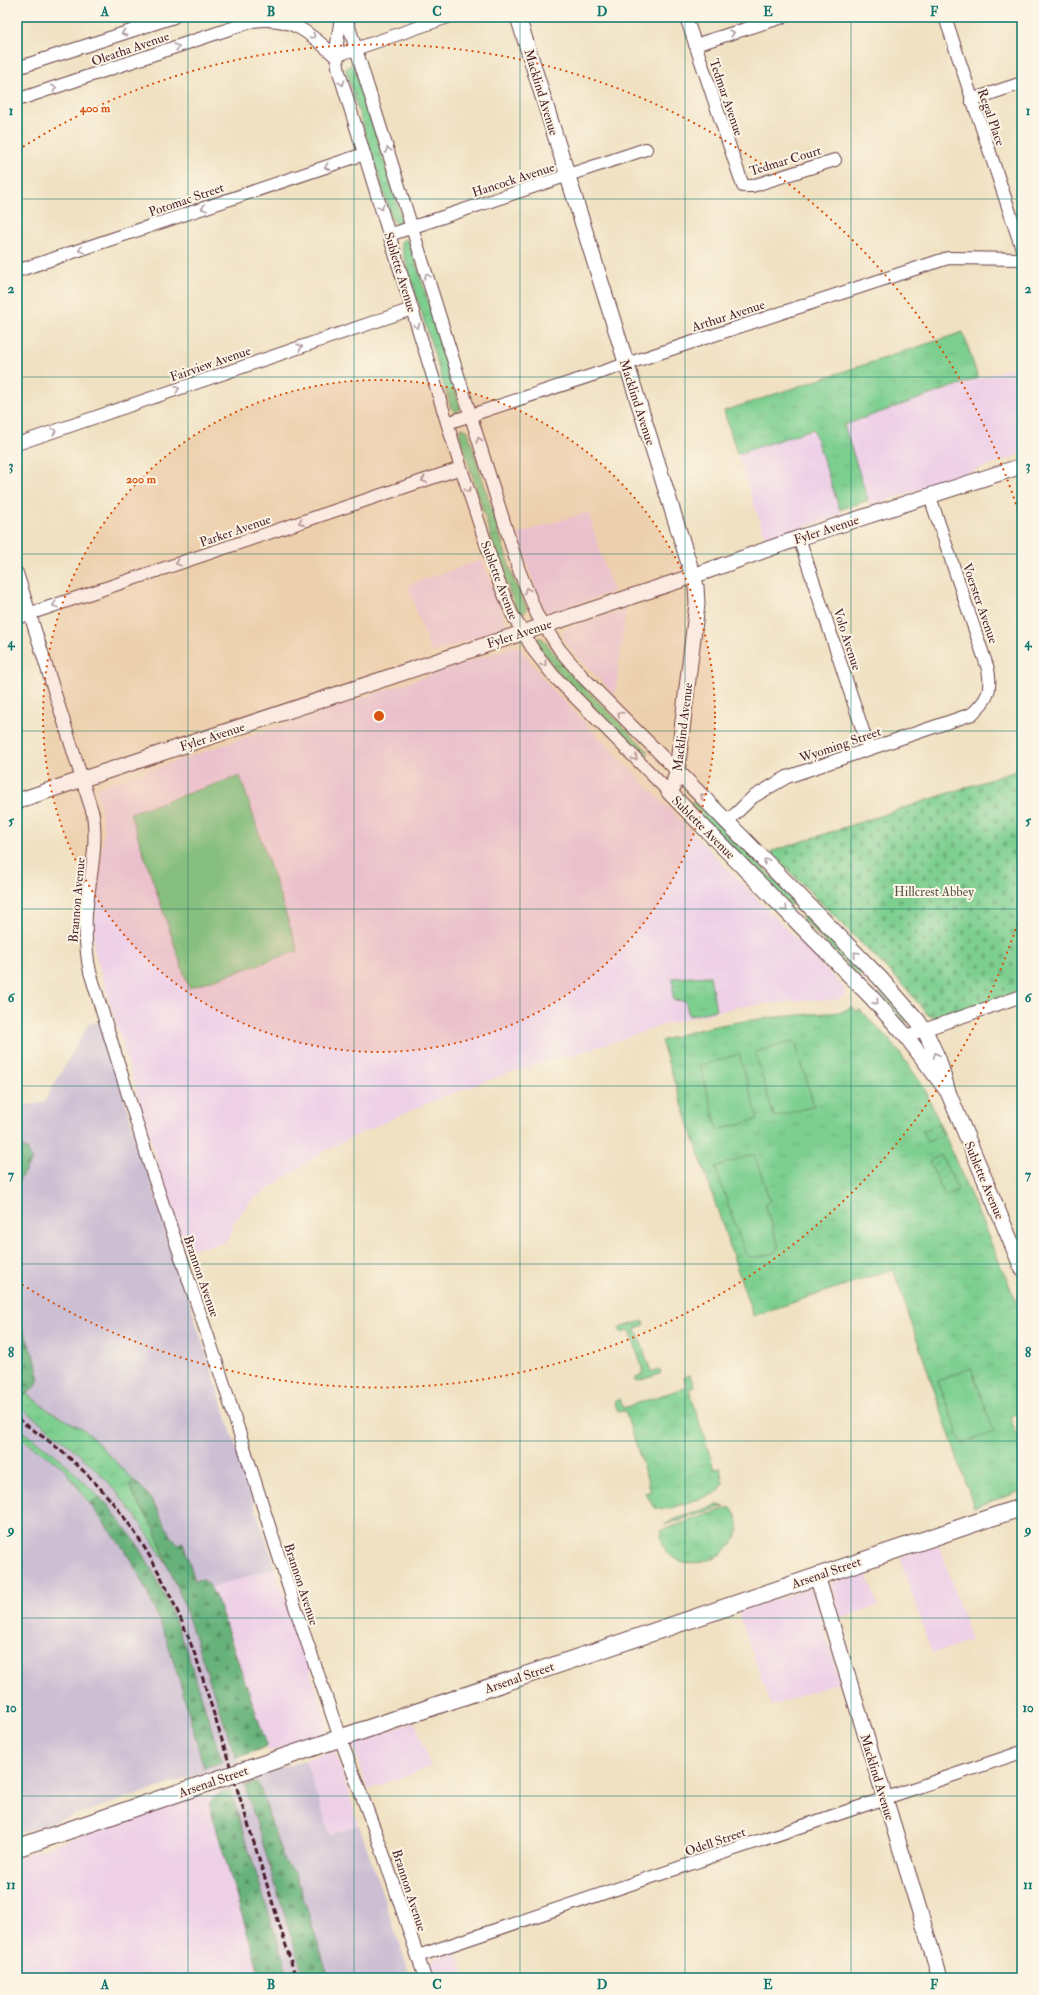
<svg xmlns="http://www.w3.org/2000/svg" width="1039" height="1995" viewBox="0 0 1039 1995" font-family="'IM FELL Double Pica',serif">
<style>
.built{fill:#eed0e7}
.industrial{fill:#ccbed3}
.grass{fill:url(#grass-tufts);stroke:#64775e}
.forest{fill:url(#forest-firs);stroke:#586852}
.cemetery{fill:url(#cemetery-stones);stroke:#64775e}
.garden{fill:url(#garden-furrows);stroke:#64775e}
.pitch{fill:#7dcf90;stroke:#64775e}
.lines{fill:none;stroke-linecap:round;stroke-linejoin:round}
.minor-casing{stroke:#633c42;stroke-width:14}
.tertiary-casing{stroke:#633c42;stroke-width:17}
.secondary-casing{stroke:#633c42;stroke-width:19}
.minor{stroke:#fff;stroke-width:12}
.tertiary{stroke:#fff;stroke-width:15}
.secondary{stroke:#fff;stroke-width:17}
.rail{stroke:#4a1f2b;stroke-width:3;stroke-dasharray:6 3;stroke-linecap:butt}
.secondary-bridge-casing{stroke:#633c42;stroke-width:19;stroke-linecap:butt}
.secondary-bridge{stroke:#fff;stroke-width:17}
.oneway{stroke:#ae9aa0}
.grid{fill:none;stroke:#0f766e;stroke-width:1;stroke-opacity:0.55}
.ring{fill:none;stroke:#d8530f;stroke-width:2;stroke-dasharray:2 4}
.labels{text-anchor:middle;stroke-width:4;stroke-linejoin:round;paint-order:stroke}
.street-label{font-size:13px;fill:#4a1f2b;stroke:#fcf5e5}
.park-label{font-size:13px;fill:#595449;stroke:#fcf5e5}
.centre{fill:#d8530f;stroke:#fcf5e5;stroke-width:2}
.ring-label{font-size:12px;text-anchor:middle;font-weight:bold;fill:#d8530f;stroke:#fcf5e5;stroke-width:4;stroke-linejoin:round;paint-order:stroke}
.neatline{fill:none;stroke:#0f766e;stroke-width:1.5}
.grid-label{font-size:13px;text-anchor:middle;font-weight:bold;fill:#0f766e}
</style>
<defs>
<pattern id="grass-tufts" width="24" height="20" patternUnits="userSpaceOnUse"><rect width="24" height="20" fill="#7dcf90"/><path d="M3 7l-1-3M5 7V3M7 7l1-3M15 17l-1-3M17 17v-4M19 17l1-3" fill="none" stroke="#6eb17c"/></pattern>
<pattern id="forest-firs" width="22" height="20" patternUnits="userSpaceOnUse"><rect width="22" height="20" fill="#66b27a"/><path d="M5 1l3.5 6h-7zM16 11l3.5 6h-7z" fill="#569064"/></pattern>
<pattern id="cemetery-stones" width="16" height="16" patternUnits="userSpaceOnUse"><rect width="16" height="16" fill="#7dcf90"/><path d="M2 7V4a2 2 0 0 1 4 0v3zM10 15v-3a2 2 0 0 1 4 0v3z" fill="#6eb17c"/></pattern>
<pattern id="garden-furrows" width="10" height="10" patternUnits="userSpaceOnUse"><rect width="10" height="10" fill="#7dcf90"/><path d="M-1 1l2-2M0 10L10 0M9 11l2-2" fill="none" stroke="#6eb17c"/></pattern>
</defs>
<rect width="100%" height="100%" fill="#fcf5e5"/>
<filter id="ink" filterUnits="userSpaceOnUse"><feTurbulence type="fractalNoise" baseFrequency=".025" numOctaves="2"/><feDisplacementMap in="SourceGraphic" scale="8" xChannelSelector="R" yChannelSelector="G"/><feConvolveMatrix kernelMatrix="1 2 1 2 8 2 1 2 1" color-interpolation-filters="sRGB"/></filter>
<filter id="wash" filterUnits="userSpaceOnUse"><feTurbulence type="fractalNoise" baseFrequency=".012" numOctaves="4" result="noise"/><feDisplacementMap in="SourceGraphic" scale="16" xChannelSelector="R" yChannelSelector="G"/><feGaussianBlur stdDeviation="0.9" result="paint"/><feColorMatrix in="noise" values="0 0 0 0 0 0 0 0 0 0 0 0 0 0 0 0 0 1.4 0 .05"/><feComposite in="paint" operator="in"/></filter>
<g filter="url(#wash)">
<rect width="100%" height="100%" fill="#f0e1c2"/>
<path class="built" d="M 1022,364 L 1022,454 L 870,506 L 844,425 Z
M 813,429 L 842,515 L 766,540 L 737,454 Z
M 588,512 L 613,592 L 549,613 L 544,609 L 536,590 L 518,534 Z
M 482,560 L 506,624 L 498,630 L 431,653 L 408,585 Z
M 626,609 L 615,695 L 575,654 L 564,640 L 562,633 L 569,628 Z
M 512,647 L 518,647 L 521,649 L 549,686 L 845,989 L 845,994 L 838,1000 L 805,1000 L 737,1007 L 669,1023 L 573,1055 L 572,1054 L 506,1074 L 444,1096 L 365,1131 L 323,1152 L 252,1200 L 232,1224 L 229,1238 L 223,1243 L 188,1250 L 182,1244 L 94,949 L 95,917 L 104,830 L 97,788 Z
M 939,1545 L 971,1640 L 932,1654 L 900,1558 Z
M 275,1568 L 327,1721 L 328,1728 L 323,1733 L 269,1752 L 229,1632 L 210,1588 Z
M 865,1570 L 878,1606 L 841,1618 L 831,1583 Z
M 807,1589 L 811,1590 L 813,1593 L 840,1682 L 771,1706 L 738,1612 Z
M 415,1722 L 431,1767 L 368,1790 L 354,1748 L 354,1745 L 358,1742 Z
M 330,1751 L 334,1751 L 336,1755 L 359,1825 L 330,1835 L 305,1760 Z
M 220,1790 L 275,1978 L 19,1978 L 17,1971 L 17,1857 Z
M 456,1951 L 465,1978 L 431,1978 L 429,1970 L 432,1961 L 438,1957 Z"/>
<path class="industrial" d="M 99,1021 L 275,1568 L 182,1597 L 246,1780 L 305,1760 L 330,1835 L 359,1825 L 411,1978 L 275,1978 L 213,1770 L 17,1834 L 17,1103 L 32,1105 L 44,1102 L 89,1024 Z"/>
<path class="grass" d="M 352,65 L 356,71 L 401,216 L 400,223 L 396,224 L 392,219 L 346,71 L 347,67 Z
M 404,239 L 407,240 L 411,246 L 460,405 L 461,408 L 456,413 L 451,408 L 401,246 L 401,242 Z
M 963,332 L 978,378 L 844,425 L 868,500 L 840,510 L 813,429 L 737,454 L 724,411 Z
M 462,428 L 467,430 L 469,435 L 513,578 L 527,609 L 523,614 L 517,611 L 502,572 L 459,433 Z
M 538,638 L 542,638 L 545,641 L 568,671 L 645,748 L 648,752 L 647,755 L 641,757 L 561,676 L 537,645 L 536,641 Z
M 693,801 L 698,802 L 795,901 L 791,906 L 690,805 Z
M 805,914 L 808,914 L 866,974 L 860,978 L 802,918 Z
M 710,976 L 716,1010 L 689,1016 L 685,1001 L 673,1000 L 673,978 Z
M 883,991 L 910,1020 L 908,1022 L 903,1022 L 878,995 Z
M 851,1007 L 856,1011 L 860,1010 L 893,1044 L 924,1087 L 1016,1301 L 1022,1317 L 1022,1406 L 1015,1415 L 1010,1418 L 1022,1449 L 1022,1491 L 974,1507 L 893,1269 L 753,1316 L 661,1041 C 720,1020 781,1016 842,1012 Z
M 642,1321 L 645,1323 L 644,1325 L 636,1328 L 651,1372 L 659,1369 L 661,1372 L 660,1374 L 638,1381 L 636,1380 L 636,1377 L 644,1374 L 630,1330 L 622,1333 L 619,1330 L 620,1328 Z
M 688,1375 L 690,1376 L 694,1386 L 689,1389 L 714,1469 L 720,1468 L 723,1483 L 719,1491 L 714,1494 L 668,1509 L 655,1508 L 645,1493 L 651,1491 L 625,1411 L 618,1412 L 614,1401 L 620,1399 L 623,1408 L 687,1387 L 684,1378 Z
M 27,1394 L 51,1412 L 85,1430 L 133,1480 L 130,1484 L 132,1493 L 155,1529 L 167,1564 C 149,1536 131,1507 108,1482 C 81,1453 49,1428 17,1405 L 17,1397 Z
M 17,1427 L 61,1459 L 101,1499 L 94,1500 L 90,1504 L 64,1468 L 17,1436 Z
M 717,1505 L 725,1506 L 664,1525 L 673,1520 Z
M 727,1508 L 731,1508 C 761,1544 691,1583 666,1551 C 662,1544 660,1538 662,1530 Z"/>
<path class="forest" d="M 22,1146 L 28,1151 L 32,1160 L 17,1184 L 17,1153 Z
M 17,1318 C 24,1328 26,1338 31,1349 C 40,1372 47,1388 17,1397 Z
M 133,1480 C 157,1498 160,1522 177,1544 L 183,1542 L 195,1581 L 201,1579 L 208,1583 L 217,1600 L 266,1742 L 266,1747 L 236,1758 L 181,1597 L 167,1564 L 155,1529 L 132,1493 L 130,1484 Z
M 101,1499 L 107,1504 C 118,1519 131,1534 141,1550 C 180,1616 199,1691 222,1762 L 204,1768 C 184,1699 168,1627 133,1564 C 121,1543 104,1524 90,1504 L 94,1500 Z
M 256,1782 L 260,1787 L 284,1861 L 295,1872 L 329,1978 L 304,1978 L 245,1786 Z
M 230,1790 L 289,1978 L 258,1978 L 260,1976 L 209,1804 C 214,1795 221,1793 230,1790 Z"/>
<path class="cemetery" d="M 1022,769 L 1022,990 L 935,1019 L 927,1014 L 906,988 L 770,852 Z"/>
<path class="garden" d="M 938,1124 L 943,1135 L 927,1142 L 922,1131 Z
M 941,1155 L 958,1190 L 945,1196 L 929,1161 Z"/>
<path class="pitch" d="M 240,776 L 298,951 L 189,988 L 130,813 Z
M 795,1041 L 814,1106 L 774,1117 L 755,1052 Z
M 739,1054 L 758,1119 L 718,1130 L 700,1066 Z
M 754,1154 L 770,1201 L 765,1204 L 778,1244 L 778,1250 C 773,1255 751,1260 746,1255 L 715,1167 Z
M 971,1368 L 994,1432 L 962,1444 L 938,1381 Z"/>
</g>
<g filter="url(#ink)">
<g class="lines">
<g class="minor-casing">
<path id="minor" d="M 341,17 C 338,38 334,50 339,72 L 461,468 L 498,580 L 512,614 L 534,651 L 553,675 L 669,792
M 346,17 L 519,570 L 537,615 L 560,650 L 582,676 L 677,771
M 686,17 L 743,186 L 752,186 L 835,160
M 945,17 L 1022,249
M 695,45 L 783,17
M 17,68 L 174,17
M 17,100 L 253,21 C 290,15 310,33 335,56 L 448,17
M 971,100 L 1022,83
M 389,235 L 646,149
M 17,271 L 364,154
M 447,423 L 948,258 L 1022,259
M 17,444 L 412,309
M 799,538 L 869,749
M 17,573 L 93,814 C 98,848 89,881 86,914 C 85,934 86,953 90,972 L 151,1169 L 221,1375 L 295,1607 L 340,1738 L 380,1844 L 425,1978
M 17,618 L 461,468
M 727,822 L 753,797 L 787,777 L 972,714 C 988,699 992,691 988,669 L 930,497
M 906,1036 L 1022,996
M 418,1956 L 1022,1752"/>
</g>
<g class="tertiary-casing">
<path id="tertiary" d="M 518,17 L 696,586 L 697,604 L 677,771 L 673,787 L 669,792 L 871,997 L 906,1036 L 948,1092
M 677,771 L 880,978 L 918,1021 L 927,1035 L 939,1061 L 948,1092 L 1022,1268
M 17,801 L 693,576 L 799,538 L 1022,466
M 817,1576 L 940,1978"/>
</g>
<g class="secondary-casing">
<path id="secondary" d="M 252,1768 L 1022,1507
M 17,1848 L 216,1780"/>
</g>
<use href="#minor" class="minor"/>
<use href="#tertiary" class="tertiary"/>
<use href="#secondary" class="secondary"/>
<path class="rail" d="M 17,1419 C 113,1480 160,1558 198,1663 L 296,1978"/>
<g class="secondary-bridge-casing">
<path id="secondary-bridge" d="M 216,1780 L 252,1768"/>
</g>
<use href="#secondary-bridge" class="secondary-bridge"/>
</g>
<defs><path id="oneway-chevron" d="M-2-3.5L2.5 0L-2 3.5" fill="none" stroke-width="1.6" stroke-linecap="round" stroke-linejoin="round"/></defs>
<g class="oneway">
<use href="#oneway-chevron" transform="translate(124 33) rotate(162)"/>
<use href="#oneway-chevron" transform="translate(732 33) rotate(-18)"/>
<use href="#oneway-chevron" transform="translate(313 36) rotate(34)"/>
<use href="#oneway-chevron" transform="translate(177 47) rotate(-19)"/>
<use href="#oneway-chevron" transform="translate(342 83) rotate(73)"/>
<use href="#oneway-chevron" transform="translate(54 88) rotate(-19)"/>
<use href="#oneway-chevron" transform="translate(388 150) rotate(-107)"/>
<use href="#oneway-chevron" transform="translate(327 167) rotate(161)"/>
<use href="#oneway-chevron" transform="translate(381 207) rotate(72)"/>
<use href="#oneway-chevron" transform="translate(204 208) rotate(161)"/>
<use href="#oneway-chevron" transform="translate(81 250) rotate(161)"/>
<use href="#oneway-chevron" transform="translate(427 276) rotate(-107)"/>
<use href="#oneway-chevron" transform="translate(417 326) rotate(73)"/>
<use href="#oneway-chevron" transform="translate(300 347) rotate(-19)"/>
<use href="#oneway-chevron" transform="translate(177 389) rotate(-19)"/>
<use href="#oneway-chevron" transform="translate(54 431) rotate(-19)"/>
<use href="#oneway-chevron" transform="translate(479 440) rotate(-107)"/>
<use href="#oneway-chevron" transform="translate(424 480) rotate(161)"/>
<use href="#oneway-chevron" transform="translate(468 490) rotate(72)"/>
<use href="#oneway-chevron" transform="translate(301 522) rotate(161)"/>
<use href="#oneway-chevron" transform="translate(178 563) rotate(161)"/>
<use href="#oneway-chevron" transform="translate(527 590) rotate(-111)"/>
<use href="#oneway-chevron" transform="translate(55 605) rotate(161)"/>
<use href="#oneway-chevron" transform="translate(544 664) rotate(51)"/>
<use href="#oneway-chevron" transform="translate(620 714) rotate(-135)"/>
<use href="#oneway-chevron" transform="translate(635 758) rotate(45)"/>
<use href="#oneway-chevron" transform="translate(703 796) rotate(-135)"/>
<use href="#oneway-chevron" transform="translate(766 861) rotate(-134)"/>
<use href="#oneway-chevron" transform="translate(785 909) rotate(45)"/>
<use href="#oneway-chevron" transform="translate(856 954) rotate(-134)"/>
<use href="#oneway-chevron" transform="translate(876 1002) rotate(48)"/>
<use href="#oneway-chevron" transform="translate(936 1055) rotate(-113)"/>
</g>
</g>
<path class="grid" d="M 188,17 L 188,1978M 354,17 L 354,1978M 520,17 L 520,1978M 685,17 L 685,1978M 851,17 L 851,1978M 17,199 L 1022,199M 17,377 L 1022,377M 17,554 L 1022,554M 17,731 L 1022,731M 17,909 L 1022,909M 17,1086 L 1022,1086M 17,1264 L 1022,1264M 17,1441 L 1022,1441M 17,1618 L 1022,1618M 17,1796 L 1022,1796"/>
<circle cx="379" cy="716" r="336" fill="#d8530f" fill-opacity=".12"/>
<g class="ring">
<circle cx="379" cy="716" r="336"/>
<path d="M1021 912A671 671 0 0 1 18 1282M18 150A671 671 0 0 1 1021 520"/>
</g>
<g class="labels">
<g class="street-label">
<text transform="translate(130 48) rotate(-19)" y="5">Oleatha Avenue</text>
<text transform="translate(542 92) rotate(73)" y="5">Macklind Avenue</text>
<text transform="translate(727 97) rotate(71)" y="5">Tedmar Avenue</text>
<text transform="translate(992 117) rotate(71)" y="5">Regal Place</text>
<text transform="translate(785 160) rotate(-17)" y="5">Tedmar Court</text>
<text transform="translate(513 179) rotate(-18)" y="5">Hancock Avenue</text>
<text transform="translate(186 199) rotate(-19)" y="5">Potomac Street</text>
<text transform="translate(401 272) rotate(73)" y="5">Sublette Avenue</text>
<text transform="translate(728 315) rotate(-18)" y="5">Arthur Avenue</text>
<text transform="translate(210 363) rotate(-19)" y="5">Fairview Avenue</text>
<text transform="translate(638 402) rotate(72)" y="5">Macklind Avenue</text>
<text transform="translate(826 529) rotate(-18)" y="5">Fyler Avenue</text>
<text transform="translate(235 530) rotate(-19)" y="5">Parker Avenue</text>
<text transform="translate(500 580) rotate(69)" y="5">Sublette Avenue</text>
<text transform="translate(981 603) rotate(71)" y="5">Voerster Avenue</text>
<text transform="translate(519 633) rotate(-18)" y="5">Fyler Avenue</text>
<text transform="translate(848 639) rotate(72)" y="5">Volo Avenue</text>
<text transform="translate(682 727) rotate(-83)" y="5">Macklind Avenue</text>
<text transform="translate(212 736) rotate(-18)" y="5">Fyler Avenue</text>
<text transform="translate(840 744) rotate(-19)" y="5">Wyoming Street</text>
<text transform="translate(704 827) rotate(45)" y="5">Sublette Avenue</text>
<text transform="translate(76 900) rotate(-85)" y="5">Brannon Avenue</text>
<text transform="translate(985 1180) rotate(67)" y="5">Sublette Avenue</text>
<text transform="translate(202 1276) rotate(71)" y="5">Brannon Avenue</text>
<text transform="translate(826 1572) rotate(-19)" y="5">Arsenal Street</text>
<text transform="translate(302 1584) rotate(72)" y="5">Brannon Avenue</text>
<text transform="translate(519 1677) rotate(-19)" y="5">Arsenal Street</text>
<text transform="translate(878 1777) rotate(73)" y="5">Macklind Avenue</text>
<text transform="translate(213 1781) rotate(-19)" y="5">Arsenal Street</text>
<text transform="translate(715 1841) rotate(-19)" y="5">Odell Street</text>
<text transform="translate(410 1890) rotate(72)" y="5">Brannon Avenue</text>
</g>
<g class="park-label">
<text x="934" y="896">Hillcrest Abbey</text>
</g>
</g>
<circle cx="379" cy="716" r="6" class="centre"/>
<g class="ring-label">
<text x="95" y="112">400 m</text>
<text x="141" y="483">200 m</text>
</g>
<rect width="1039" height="1995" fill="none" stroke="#fcf5e5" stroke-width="44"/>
<rect x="22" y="22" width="995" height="1951" class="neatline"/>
<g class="grid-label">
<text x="105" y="16">A</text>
<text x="271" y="16">B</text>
<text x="437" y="16">C</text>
<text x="602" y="16">D</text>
<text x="768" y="16">E</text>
<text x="934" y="16">F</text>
<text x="11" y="115">1</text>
<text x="1028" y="115">1</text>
<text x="11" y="293">2</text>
<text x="1028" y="293">2</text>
<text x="11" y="470">3</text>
<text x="1028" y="470">3</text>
<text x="11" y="647">4</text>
<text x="1028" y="647">4</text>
<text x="11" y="825">5</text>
<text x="1028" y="825">5</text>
<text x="11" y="1002">6</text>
<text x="1028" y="1002">6</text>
<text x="11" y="1179">7</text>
<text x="1028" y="1179">7</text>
<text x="11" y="1357">8</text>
<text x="1028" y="1357">8</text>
<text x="11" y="1534">9</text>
<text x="1028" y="1534">9</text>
<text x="11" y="1712">10</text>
<text x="1028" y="1712">10</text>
<text x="11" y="1889">11</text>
<text x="1028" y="1889">11</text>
<text x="105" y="1989">A</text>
<text x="271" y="1989">B</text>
<text x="437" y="1989">C</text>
<text x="602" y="1989">D</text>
<text x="768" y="1989">E</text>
<text x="934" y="1989">F</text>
</g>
</svg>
